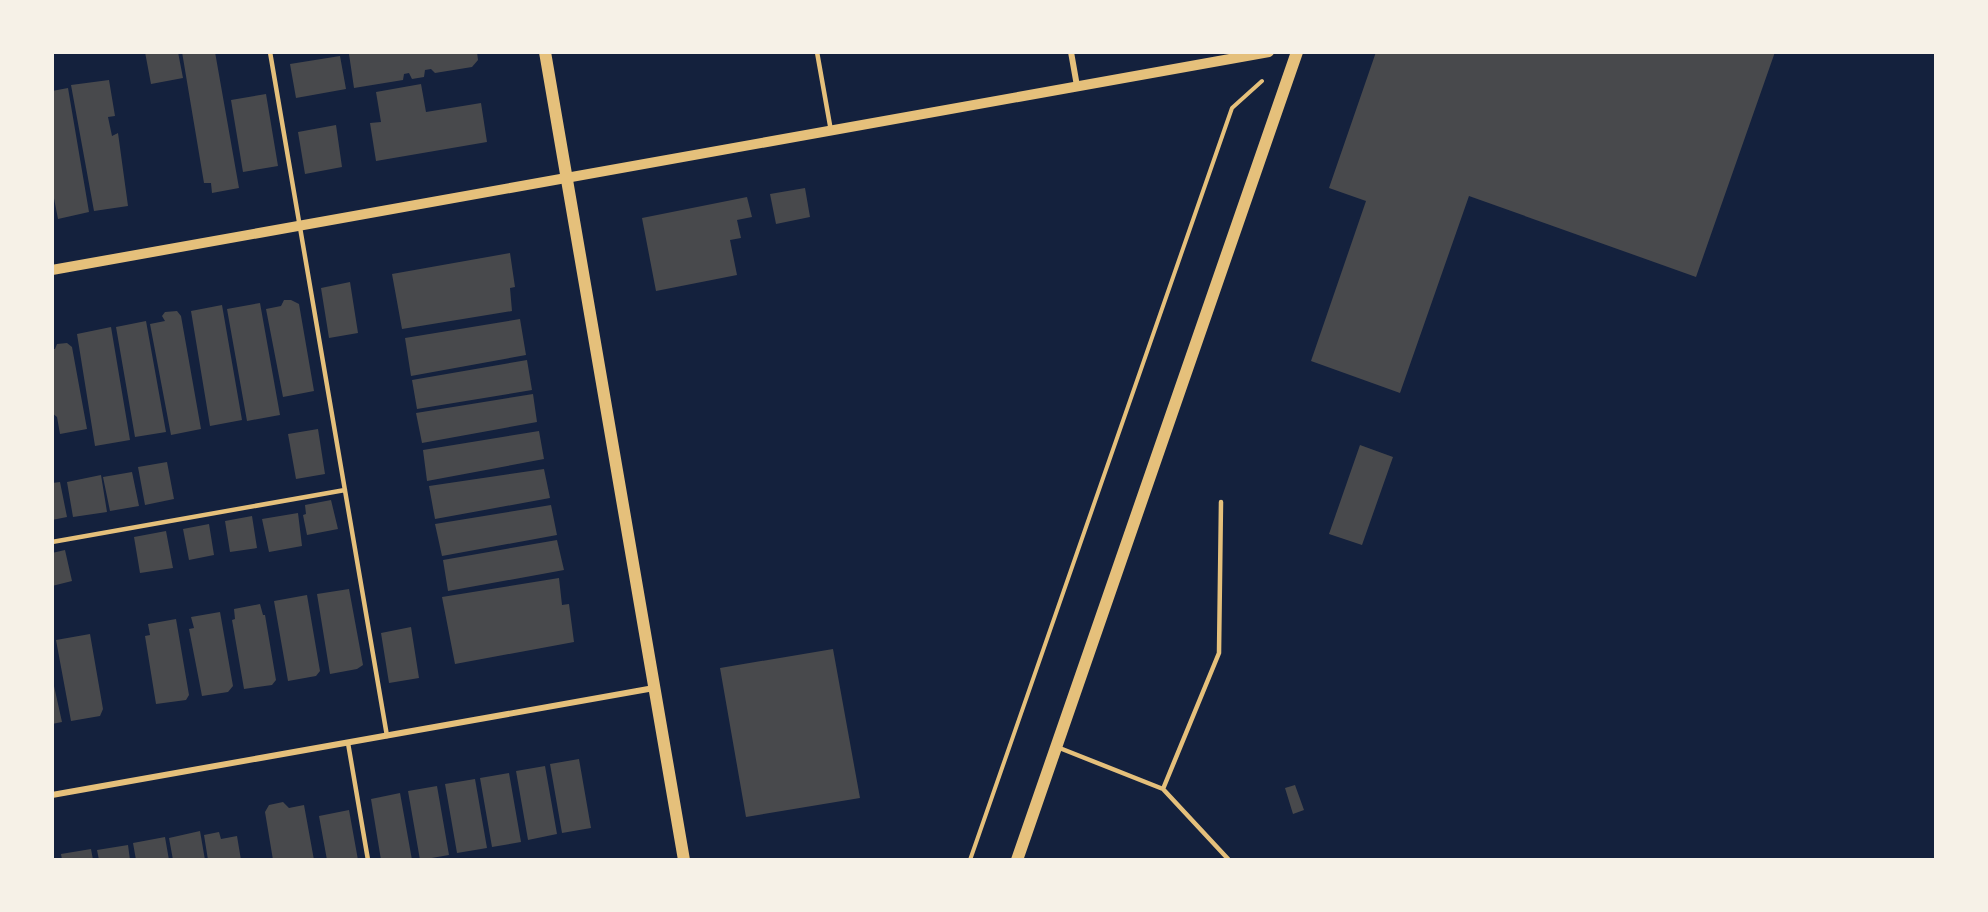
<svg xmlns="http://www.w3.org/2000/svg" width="1988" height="912" viewBox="0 0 1988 912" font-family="Helvetica,sans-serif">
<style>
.building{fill:#48494c}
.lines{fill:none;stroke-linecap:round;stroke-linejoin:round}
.path{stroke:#e5c07b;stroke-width:4}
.service{stroke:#e5c07b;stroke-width:4.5}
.minor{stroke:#e5c07b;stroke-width:6}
.tertiary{stroke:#e5c07b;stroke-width:10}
.secondary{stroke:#e5c07b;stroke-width:12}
</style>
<rect width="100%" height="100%" fill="#14213d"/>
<path class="building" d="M 145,52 L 178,52 L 183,78 L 151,84 Z
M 182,52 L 215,52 L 239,188 L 212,193 L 211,183 L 204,183 Z
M 359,52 L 477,52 L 478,60 L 472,67 L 435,73 L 431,69 L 425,70 L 424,77 L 412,79 L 409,73 L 404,74 L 403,80 L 354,88 L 349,54 Z
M 1376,52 L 1775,52 L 1696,277 L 1469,196 L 1400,393 L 1311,361 L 1366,201 L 1329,188 Z
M 340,56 L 346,89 L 296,98 L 290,64 Z
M 109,80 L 115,116 L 108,117 L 112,136 L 118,133 L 128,206 L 94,211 L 71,85 Z
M 421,84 L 426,112 L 481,103 L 487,142 L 376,161 L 370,123 L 381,122 L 376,92 Z
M 68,88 L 89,212 L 58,219 L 52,188 L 52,91 Z
M 266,94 L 278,166 L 243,172 L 231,100 Z
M 336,125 L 342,167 L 305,174 L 298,132 Z
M 805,188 L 810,217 L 776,224 L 770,194 Z
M 747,197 L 752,217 L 737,220 L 741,238 L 730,240 L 737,275 L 656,291 L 642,218 Z
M 510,253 L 515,287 L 510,288 L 512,311 L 402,329 L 392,274 Z
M 350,282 L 358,333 L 329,338 L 321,288 Z
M 284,300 L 291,300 L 299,304 L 314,391 L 283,397 L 266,309 L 281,306 Z
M 260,303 L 280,415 L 247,421 L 227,309 Z
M 222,305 L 242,420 L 210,426 L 191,311 Z
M 177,311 L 181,316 L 201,429 L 171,435 L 150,324 L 165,321 L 162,316 L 165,312 Z
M 520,319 L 526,355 L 411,376 L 405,338 Z
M 146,321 L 166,432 L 135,437 L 116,327 Z
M 111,327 L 130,440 L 95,446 L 77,334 Z
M 67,343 L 72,347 L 87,429 L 60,434 L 57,417 L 52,413 L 52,349 L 55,349 L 57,344 Z
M 527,360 L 532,390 L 417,409 L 412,380 Z
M 533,394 L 537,422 L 422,443 L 416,413 Z
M 318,429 L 325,474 L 296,479 L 288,434 Z
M 539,431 L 544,459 L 427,481 L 423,450 Z
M 1360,445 L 1393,457 L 1362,545 L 1329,534 Z
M 167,462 L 174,499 L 145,505 L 138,467 Z
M 544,469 L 550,498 L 435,519 L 429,486 Z
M 132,472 L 139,506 L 110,511 L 103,477 Z
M 101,475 L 107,512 L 73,517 L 67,482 Z
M 60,482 L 67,517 L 52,520 L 52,483 Z
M 331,500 L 338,529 L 307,535 L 303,515 L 306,514 L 305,505 Z
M 551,505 L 557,535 L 442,556 L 435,524 Z
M 298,513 L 302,546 L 269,552 L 262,519 Z
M 252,516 L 257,548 L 230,552 L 225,521 Z
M 209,524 L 214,555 L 189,560 L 183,529 Z
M 166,531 L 173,568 L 140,573 L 134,537 Z
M 557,540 L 564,570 L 448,591 L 443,560 Z
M 65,550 L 72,581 L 52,586 L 52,553 Z
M 559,578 L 562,605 L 569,604 L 574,642 L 455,664 L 442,597 Z
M 349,589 L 363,665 L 357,669 L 330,674 L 317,594 Z
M 307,595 L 320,671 L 316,676 L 288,681 L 274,601 Z
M 260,604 L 263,615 L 265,615 L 276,680 L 272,685 L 244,689 L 232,620 L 235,619 L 234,609 Z
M 220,612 L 233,686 L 228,692 L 202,696 L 189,629 L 194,628 L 191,617 Z
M 176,619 L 189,695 L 186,700 L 156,704 L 145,636 L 150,635 L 148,624 Z
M 411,627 L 419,678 L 389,683 L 381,633 Z
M 90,634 L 103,709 L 100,716 L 71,721 L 56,640 Z
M 833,649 L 860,798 L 746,817 L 720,668 Z
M 52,677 L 62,722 L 52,724 Z
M 579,759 L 591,828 L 562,833 L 550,764 Z
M 545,766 L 557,834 L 528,840 L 516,771 Z
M 509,773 L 521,842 L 492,847 L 480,778 Z
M 475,779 L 487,848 L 457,853 L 445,784 Z
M 1295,785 L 1304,810 L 1293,814 L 1285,788 Z
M 437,786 L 449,855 L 420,860 L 408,791 Z
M 400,793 L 412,860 L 381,860 L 371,799 Z
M 283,802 L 289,808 L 304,805 L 314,860 L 273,860 L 265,812 L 269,805 Z
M 349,810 L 358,860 L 327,860 L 319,816 Z
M 200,831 L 205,860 L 173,860 L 169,838 Z
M 219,832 L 221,839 L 237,836 L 241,860 L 208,860 L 204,835 Z
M 165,837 L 169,860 L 136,860 L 133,843 Z
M 128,845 L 130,860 L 99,860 L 97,850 Z
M 91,849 L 93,860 L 62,860 L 61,854 Z"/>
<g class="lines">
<path class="path" d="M 970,860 L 1232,108 L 1262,81"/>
<path class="service" d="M 270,52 L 387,736
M 817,52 L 831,131
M 52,542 L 345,490
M 348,743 L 368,860
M 1057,747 L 1163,789 L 1229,860
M 1163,789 L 1219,653 L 1221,502"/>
<path class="minor" d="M 1071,52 L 1077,86
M 52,795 L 654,688"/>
<path class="tertiary" d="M 52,270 L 1269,52"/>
<path class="secondary" d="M 545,52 L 684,860
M 1017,860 L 1297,52"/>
</g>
<rect width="1988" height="912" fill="none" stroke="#f6f1e7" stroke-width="108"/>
</svg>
